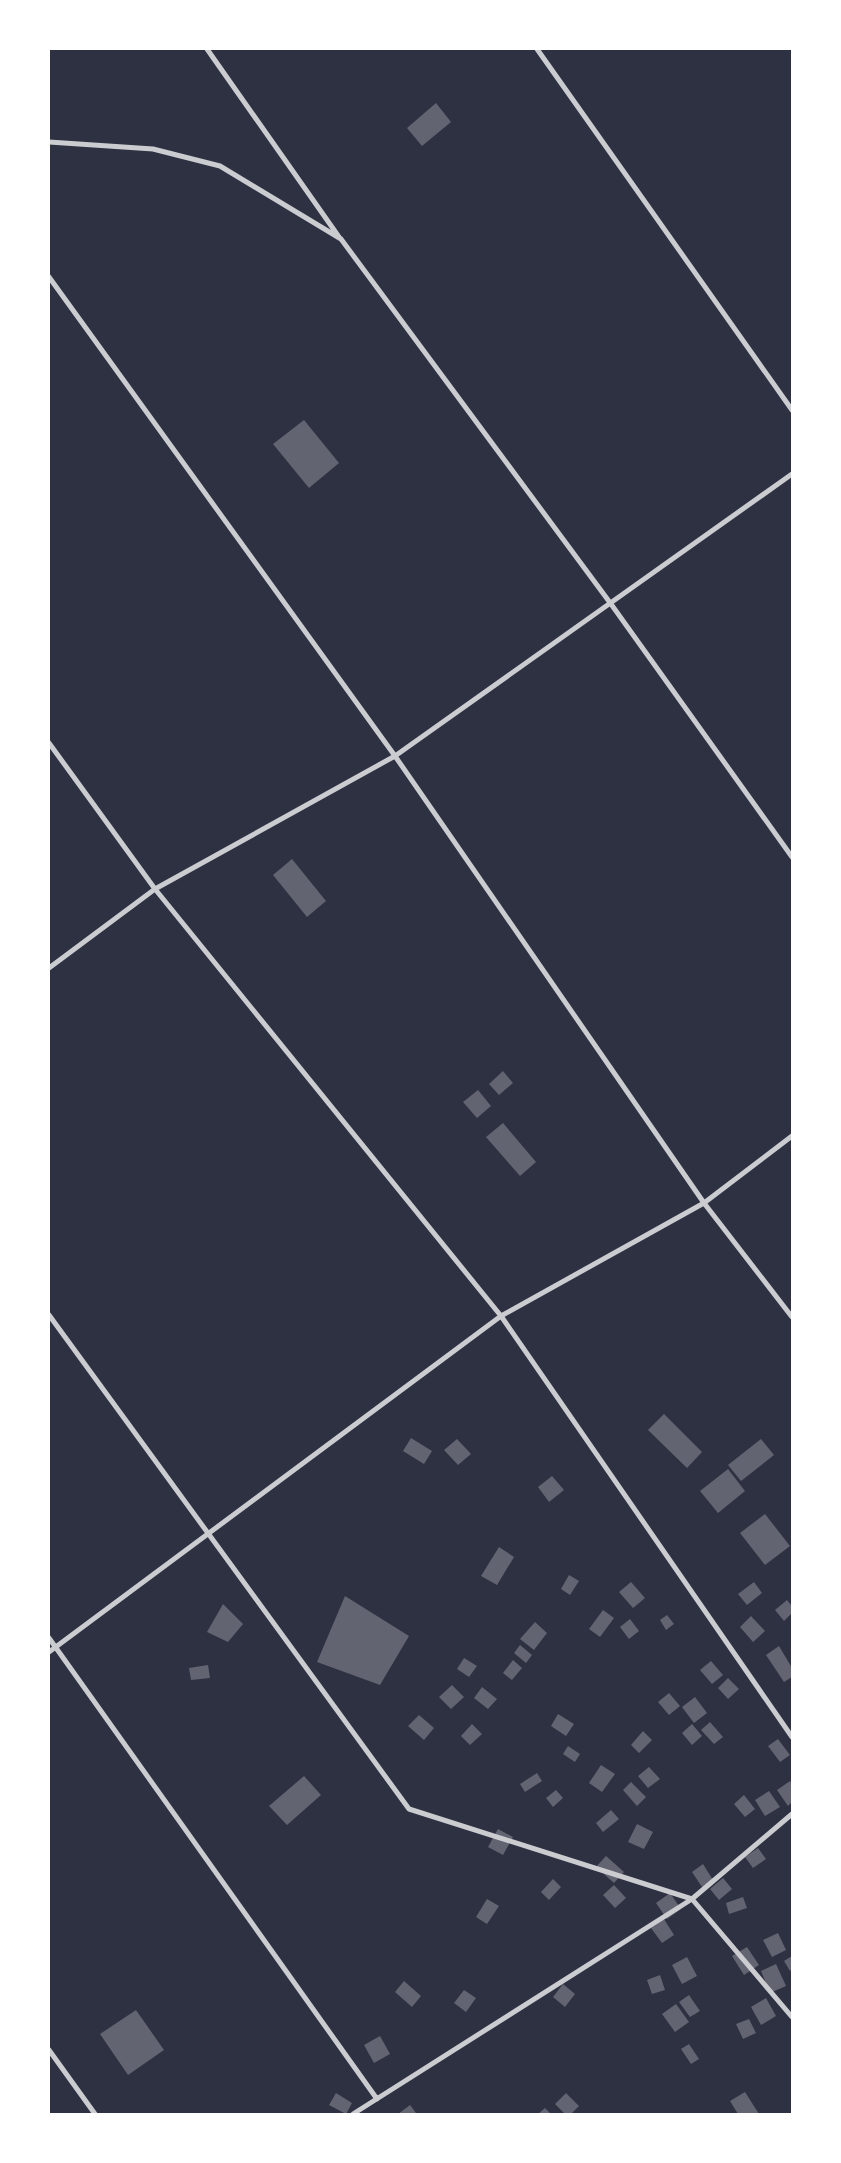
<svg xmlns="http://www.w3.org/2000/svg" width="841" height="2163" viewBox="0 0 841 2163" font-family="'Open Sans',sans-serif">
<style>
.building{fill:#626471}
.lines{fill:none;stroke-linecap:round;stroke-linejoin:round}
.minor{stroke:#caccd0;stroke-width:5}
</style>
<rect width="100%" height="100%" fill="#2d3142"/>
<path class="building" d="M 436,103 L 451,122 L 422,146 L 407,128 Z
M 304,420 L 339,463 L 309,488 L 273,444 Z
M 292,859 L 326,901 L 307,917 L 273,875 Z
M 503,1071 L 513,1083 L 499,1095 L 489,1084 Z
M 478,1090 L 491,1106 L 477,1118 L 463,1102 Z
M 503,1123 L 536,1162 L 520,1176 L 486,1137 Z
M 664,1414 L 702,1452 L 687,1468 L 648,1430 Z
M 411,1438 L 432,1451 L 424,1464 L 403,1451 Z
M 457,1439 L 471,1454 L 458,1465 L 444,1450 Z
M 761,1439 L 774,1455 L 741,1481 L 728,1465 Z
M 728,1469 L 745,1491 L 718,1513 L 700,1491 Z
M 552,1476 L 564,1490 L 549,1502 L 538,1487 Z
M 765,1514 L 790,1546 L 765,1565 L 740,1533 Z
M 499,1547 L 514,1557 L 497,1585 L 481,1576 Z
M 569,1575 L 579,1581 L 570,1595 L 561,1589 Z
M 631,1582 L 645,1598 L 633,1608 L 619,1592 Z
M 754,1582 L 762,1593 L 747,1605 L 738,1594 Z
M 345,1596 L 409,1636 L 380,1685 L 317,1662 Z
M 787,1600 L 792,1606 L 792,1613 L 784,1621 L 775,1610 Z
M 223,1604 L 243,1624 L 228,1642 L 207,1632 Z
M 603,1610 L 614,1618 L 600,1637 L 589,1629 Z
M 667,1615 L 674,1624 L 666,1630 L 660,1620 Z
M 751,1616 L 765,1631 L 753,1642 L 740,1627 Z
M 630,1619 L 639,1631 L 629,1639 L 620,1627 Z
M 535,1622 L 547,1633 L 534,1650 L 520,1639 Z
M 520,1645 L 532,1655 L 526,1663 L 514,1653 Z
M 779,1646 L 792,1668 L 792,1677 L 784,1682 L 766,1655 Z
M 464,1658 L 477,1666 L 469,1677 L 457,1669 Z
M 513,1660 L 522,1668 L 512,1680 L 503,1673 Z
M 711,1661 L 723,1675 L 712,1684 L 700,1670 Z
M 208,1665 L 210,1678 L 191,1680 L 189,1668 Z
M 728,1678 L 739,1689 L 728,1699 L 718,1688 Z
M 452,1685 L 464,1697 L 451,1709 L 439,1697 Z
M 482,1687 L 497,1699 L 488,1709 L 474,1698 Z
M 669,1693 L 680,1706 L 669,1715 L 658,1702 Z
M 695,1697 L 707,1713 L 694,1723 L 682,1707 Z
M 558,1714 L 574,1724 L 566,1736 L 551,1726 Z
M 419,1715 L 434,1728 L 424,1740 L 408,1726 Z
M 710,1722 L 723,1737 L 714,1744 L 701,1730 Z
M 472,1724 L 482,1734 L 470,1745 L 461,1736 Z
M 692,1724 L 702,1736 L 692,1745 L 682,1733 Z
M 643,1731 L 652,1740 L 639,1753 L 631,1745 Z
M 778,1739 L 790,1755 L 780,1762 L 768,1746 Z
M 568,1746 L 580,1754 L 575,1762 L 563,1754 Z
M 601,1765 L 615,1774 L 602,1792 L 589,1783 Z
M 649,1767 L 660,1779 L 648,1788 L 638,1776 Z
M 537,1773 L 542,1781 L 525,1792 L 520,1784 Z
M 304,1776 L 321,1795 L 287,1825 L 269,1806 Z
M 790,1781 L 792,1784 L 792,1802 L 788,1806 L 777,1790 Z
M 631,1782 L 646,1797 L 637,1806 L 623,1790 Z
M 556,1790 L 563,1798 L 553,1807 L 546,1798 Z
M 769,1791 L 780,1807 L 765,1816 L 755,1800 Z
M 744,1795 L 755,1809 L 745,1817 L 734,1804 Z
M 611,1810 L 619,1819 L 603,1832 L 596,1823 Z
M 637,1824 L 653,1832 L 644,1849 L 628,1842 Z
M 498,1829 L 513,1837 L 503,1855 L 488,1847 Z
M 758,1848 L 766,1859 L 753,1868 L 745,1857 Z
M 606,1856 L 624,1872 L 614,1883 L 596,1867 Z
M 703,1864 L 713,1880 L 702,1887 L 692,1872 Z
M 723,1878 L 732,1889 L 719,1900 L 710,1889 Z
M 553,1879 L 561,1887 L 549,1900 L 541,1892 Z
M 614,1885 L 626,1898 L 615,1908 L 603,1895 Z
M 670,1893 L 681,1909 L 667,1919 L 656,1903 Z
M 743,1897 L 747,1908 L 729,1914 L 726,1903 Z
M 487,1899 L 499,1906 L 487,1924 L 476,1917 Z
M 664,1919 L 674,1935 L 662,1943 L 651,1928 Z
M 778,1933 L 786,1950 L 772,1957 L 763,1940 Z
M 747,1947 L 759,1965 L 744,1975 L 732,1956 Z
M 792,1956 L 792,1969 L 790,1971 L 784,1961 Z
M 687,1957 L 697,1976 L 682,1984 L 672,1965 Z
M 776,1964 L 786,1986 L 770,1993 L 761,1971 Z
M 660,1975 L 665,1990 L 652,1994 L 647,1980 Z
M 404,1981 L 421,1996 L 412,2007 L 395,1992 Z
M 563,1984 L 575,1994 L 565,2007 L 553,1997 Z
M 464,1990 L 476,1998 L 466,2012 L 454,2003 Z
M 689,1995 L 700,2011 L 690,2017 L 679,2002 Z
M 766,1998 L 776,2016 L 761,2025 L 751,2007 Z
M 676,2004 L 689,2022 L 675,2032 L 662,2014 Z
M 136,2010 L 164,2050 L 128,2075 L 100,2034 Z
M 749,2019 L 756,2033 L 743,2039 L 736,2024 Z
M 380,2036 L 390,2054 L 374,2063 L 364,2045 Z
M 689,2044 L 699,2059 L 691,2064 L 681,2049 Z
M 745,2092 L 759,2114 L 738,2114 L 730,2101 Z
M 336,2093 L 352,2103 L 346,2114 L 329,2105 Z
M 566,2093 L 579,2106 L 571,2114 L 565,2114 L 555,2104 Z
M 410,2105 L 416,2113 L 398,2114 Z
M 545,2108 L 551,2114 L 538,2114 Z"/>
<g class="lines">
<path class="minor" d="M 207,49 L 339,237
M 537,49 L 792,410
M 49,142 L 153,149 L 220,166 L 341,239 L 611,604 L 792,857
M 49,277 L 395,756 L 704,1203 L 792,1317
M 49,743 L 155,889 L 501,1316 L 792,1737
M 49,968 L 155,889 L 395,756 L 792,474
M 49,1315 L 409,1809 L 692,1899 L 792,2017
M 49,1638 L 377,2099
M 49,1652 L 501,1316 L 704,1203 L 792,1136
M 49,2050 L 95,2114
M 353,2114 L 692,1899 L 792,1814"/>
</g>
<rect width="841" height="2163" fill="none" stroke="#ffffff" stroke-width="100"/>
</svg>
